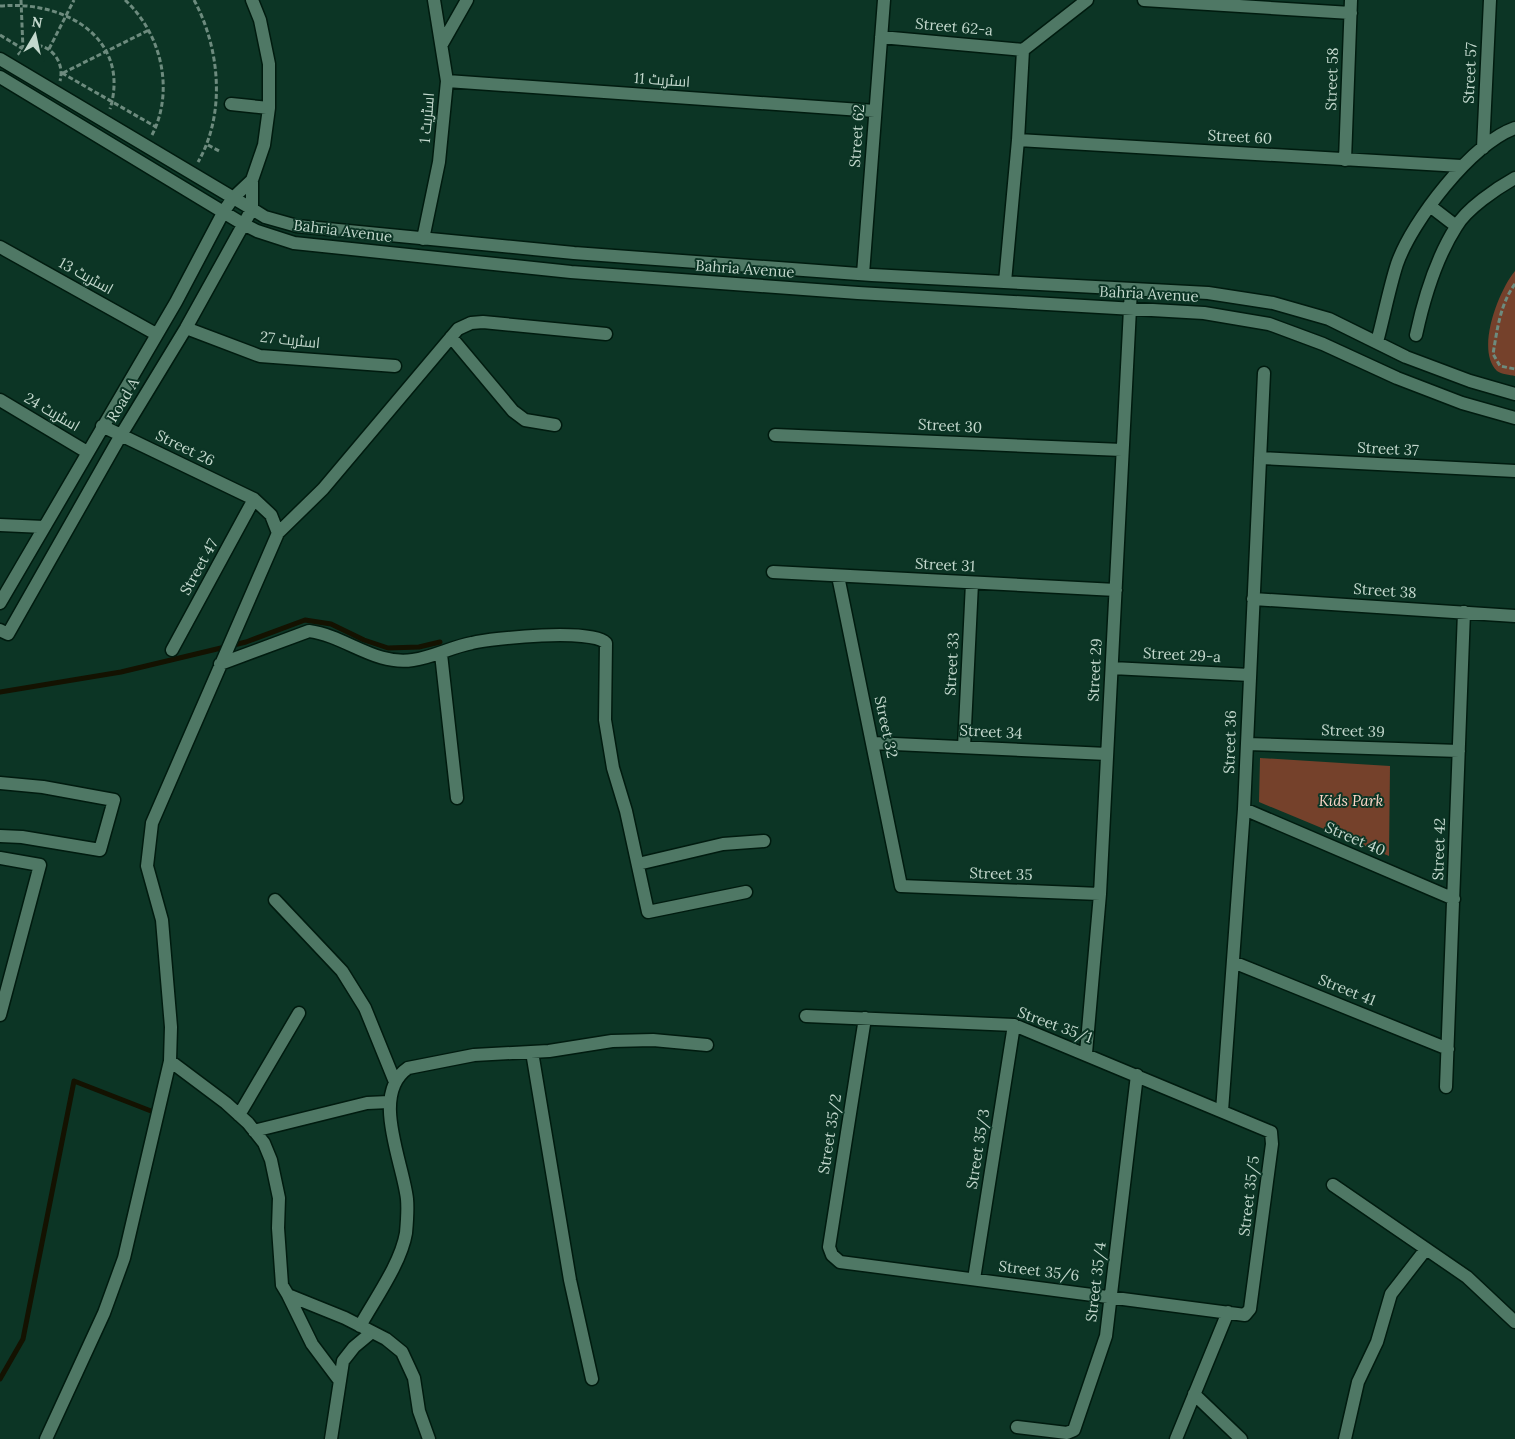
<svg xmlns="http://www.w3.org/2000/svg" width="1515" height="1439" viewBox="0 0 1515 1439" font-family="Lora,Cairo,serif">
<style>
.green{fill:#75412b}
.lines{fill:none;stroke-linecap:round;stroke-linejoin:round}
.stream{stroke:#141201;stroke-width:5}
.minor-casing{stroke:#001b0f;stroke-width:15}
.path{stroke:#6d8b7e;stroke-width:3;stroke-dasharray:5 2.5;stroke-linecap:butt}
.minor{stroke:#4f7865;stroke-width:12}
.labels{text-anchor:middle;stroke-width:4;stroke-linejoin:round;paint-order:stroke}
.street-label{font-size:15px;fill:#c3d8cd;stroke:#0c3525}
.park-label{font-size:15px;font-style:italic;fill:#fcd6c7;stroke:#0c3525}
</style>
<rect width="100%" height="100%" fill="#0c3525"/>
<path class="green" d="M 1515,271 L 1515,376 C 1510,375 1501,374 1497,371 C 1475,350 1499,290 1515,271 Z
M 1260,758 L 1390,766 L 1389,856 L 1259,802 Z"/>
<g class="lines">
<path class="stream" d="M 0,692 L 121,672 L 246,642 L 305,620 L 331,624 L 364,640 L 388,648 L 419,647 L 440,642
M 0,1379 L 23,1339 L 74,1081 L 151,1111"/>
<g class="minor-casing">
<path id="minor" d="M 1144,0 L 1351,13
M 881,37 L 1023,50
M 442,44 L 467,0
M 1023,50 L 1087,0
M 0,59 L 252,209 L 265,217 L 297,226 L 574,253 L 872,275 L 1208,293 L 1273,303 L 1329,319 L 1406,357 L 1470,381 L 1515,394
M 0,77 L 243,224 L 257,231 L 294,243 L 571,272 L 858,293 L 1204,313 L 1269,324 L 1323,344 L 1397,378 L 1462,403 L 1515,418
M 447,81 L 875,111
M 231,104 L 269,108
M 1018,140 L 1461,166
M 1483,148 L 1490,0
M 1345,160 L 1351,0
M 1430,206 L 1456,226
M 423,239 L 439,162 L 447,81 L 434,0
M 0,247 L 156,334
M 863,274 L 884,0
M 1005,282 L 1018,140 L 1023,50
M 186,328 L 260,356 L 395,366
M 1416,335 C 1424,298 1435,260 1456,227 C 1466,209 1497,188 1515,178
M 451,337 L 513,411 L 525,420 L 555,425
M 1377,342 C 1384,316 1389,289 1397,264 C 1412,221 1472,143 1515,128
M 0,400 L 87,452
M 102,426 L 254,499 L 271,515 L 278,533
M 775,435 L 1122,450
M 1260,458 L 1515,471
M 0,525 L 44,527
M 773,572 L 1116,590
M 838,576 L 901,886 L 1100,894
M 1253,599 L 1515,616
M 0,603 L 176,302 L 224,211 L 233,198 L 252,180
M 0,630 L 8,634 L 121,435 L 186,328 L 252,209 L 252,180 L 264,145 L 269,108 L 269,64 L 260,20 L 252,0
M 172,650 L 254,499
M 441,654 L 457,798
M 220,664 L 309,631 C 346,636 375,666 413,660 C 434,657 451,647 472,643 C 493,638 592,628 606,643 L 605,720 L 613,768 L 626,811 L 648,912 L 746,892
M 1112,668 L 1250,675
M 873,743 L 1107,754
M 1247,744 L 1459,751
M 964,747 L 972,583
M 0,783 L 43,787 L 114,800 L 100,850 L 22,837 L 0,836
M 1244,809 L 1454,899
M 0,858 L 40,865 L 0,1015
M 638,864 L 723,844 L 764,841
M 275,900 L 342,971 L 365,1008 L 395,1082
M 1233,962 L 1448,1049
M 806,1016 L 1014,1025 L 1271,1132 L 1272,1144 L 1250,1309 L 1245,1315 L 840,1262 L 832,1255 L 829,1247 L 865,1018
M 532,1052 L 570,1280 L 592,1379
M 1086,1053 L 1100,894 L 1131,289
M 170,1061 L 226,1103 L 248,1123 L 264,1143 L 271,1160 L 279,1198 L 278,1228 L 282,1285 L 288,1295 L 345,1318 L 386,1339 L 402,1352 L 414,1378 L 419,1411 L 429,1439
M 1446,1087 L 1464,612
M 1222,1111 L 1244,809 L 1264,373
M 239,1115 L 299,1013
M 254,1131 L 367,1103 L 389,1102
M 1333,1185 L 1467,1277 L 1515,1322
M 974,1279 L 1014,1025
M 288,1295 L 312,1344 L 339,1380
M 360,1326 C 375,1299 401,1263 406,1233 C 407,1222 408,1210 407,1199 C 403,1162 370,1094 408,1068 L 474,1055 L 549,1051 L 612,1041 L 653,1040 L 707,1045
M 1194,1394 L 1241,1439
M 1017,1427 L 1067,1433 L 1074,1430 L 1106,1336 L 1137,1075
M 46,1439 L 104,1313 L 124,1258 L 170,1061 L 171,1027 L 162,920 L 147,866 L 152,823 L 278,533 L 323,489 L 458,329 L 471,323 L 483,322 L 606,334
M 331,1439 L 343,1361 L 354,1347 L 372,1332
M 1176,1439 L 1228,1312
M 1345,1439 L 1358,1382 L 1377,1342 L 1391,1294 L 1426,1249"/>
</g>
<path class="path" d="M 21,0 L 23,49
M 125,0 C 161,33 175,90 152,135
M 194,0 C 220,48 226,114 198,162
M 0,6 C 67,0 131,40 110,109
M 0,35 L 23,49
M 49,49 L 74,0
M 18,55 C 37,32 67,55 60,81
M 62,73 L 156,127
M 63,73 L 149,30
M 208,145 L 221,152
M 1515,284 C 1500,304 1497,331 1493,354 L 1500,366 L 1515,369"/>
<use href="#minor" class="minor"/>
</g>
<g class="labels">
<g class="street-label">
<text transform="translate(954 27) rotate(5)" y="5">Street 62-a</text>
<text transform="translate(1470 73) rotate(-87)" y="5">Street 57</text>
<text transform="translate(1332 79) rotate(-88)" y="5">Street 58</text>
<text transform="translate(662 80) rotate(4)" y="5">اسٹریٹ 11</text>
<text transform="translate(427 118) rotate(-85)" y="5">اسٹریٹ 1</text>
<text transform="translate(857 136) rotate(-86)" y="5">Street 62</text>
<text transform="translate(1240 137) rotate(3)" y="5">Street 60</text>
<text transform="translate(343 231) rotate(7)" y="5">Bahria Avenue</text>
<text transform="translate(745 269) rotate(4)" y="5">Bahria Avenue</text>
<text transform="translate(86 276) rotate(29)" y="5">اسٹریٹ 13</text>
<text transform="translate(1149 294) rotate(3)" y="5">Bahria Avenue</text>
<text transform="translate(290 340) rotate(6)" y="5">اسٹریٹ 27</text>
<text transform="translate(123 400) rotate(-59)" y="5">Road A</text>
<text transform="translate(52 412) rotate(30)" y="5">اسٹریٹ 24</text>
<text transform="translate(950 426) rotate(3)" y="5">Street 30</text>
<text transform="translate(185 448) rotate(26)" y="5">Street 26</text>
<text transform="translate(1388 449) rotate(3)" y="5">Street 37</text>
<text transform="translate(945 565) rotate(3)" y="5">Street 31</text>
<text transform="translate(199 567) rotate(-61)" y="5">Street 47</text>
<text transform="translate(1385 591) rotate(4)" y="5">Street 38</text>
<text transform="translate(1182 655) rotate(3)" y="5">Street 29-a</text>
<text transform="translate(952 664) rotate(-87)" y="5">Street 33</text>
<text transform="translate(1095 670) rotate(-87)" y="5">Street 29</text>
<text transform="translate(886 727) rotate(78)" y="5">Street 32</text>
<text transform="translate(1353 731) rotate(2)" y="5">Street 39</text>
<text transform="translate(991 732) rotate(3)" y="5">Street 34</text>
<text transform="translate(1230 742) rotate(-88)" y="5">Street 36</text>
<text transform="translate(1355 839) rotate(23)" y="5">Street 40</text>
<text transform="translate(1439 849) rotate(-88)" y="5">Street 42</text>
<text transform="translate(1001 874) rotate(2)" y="5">Street 35</text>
<text transform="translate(1347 990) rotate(22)" y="5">Street 41</text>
<text transform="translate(1055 1025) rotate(20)" y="5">Street 35/1</text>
<text transform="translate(830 1134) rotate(-81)" y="5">Street 35/2</text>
<text transform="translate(978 1149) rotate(-81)" y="5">Street 35/3</text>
<text transform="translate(1249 1196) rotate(-83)" y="5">Street 35/5</text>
<text transform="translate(1039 1271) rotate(7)" y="5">Street 35/6</text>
<text transform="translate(1096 1282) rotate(-83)" y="5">Street 35/4</text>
</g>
<g class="park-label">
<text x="1351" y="806">Kids Park</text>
</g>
</g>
<g transform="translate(35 35) rotate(9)" stroke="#0c3525" stroke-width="4" paint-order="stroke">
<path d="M0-4L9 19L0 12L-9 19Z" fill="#c3d8cd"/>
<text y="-8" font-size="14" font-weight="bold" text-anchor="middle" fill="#c3d8cd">N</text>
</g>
</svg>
